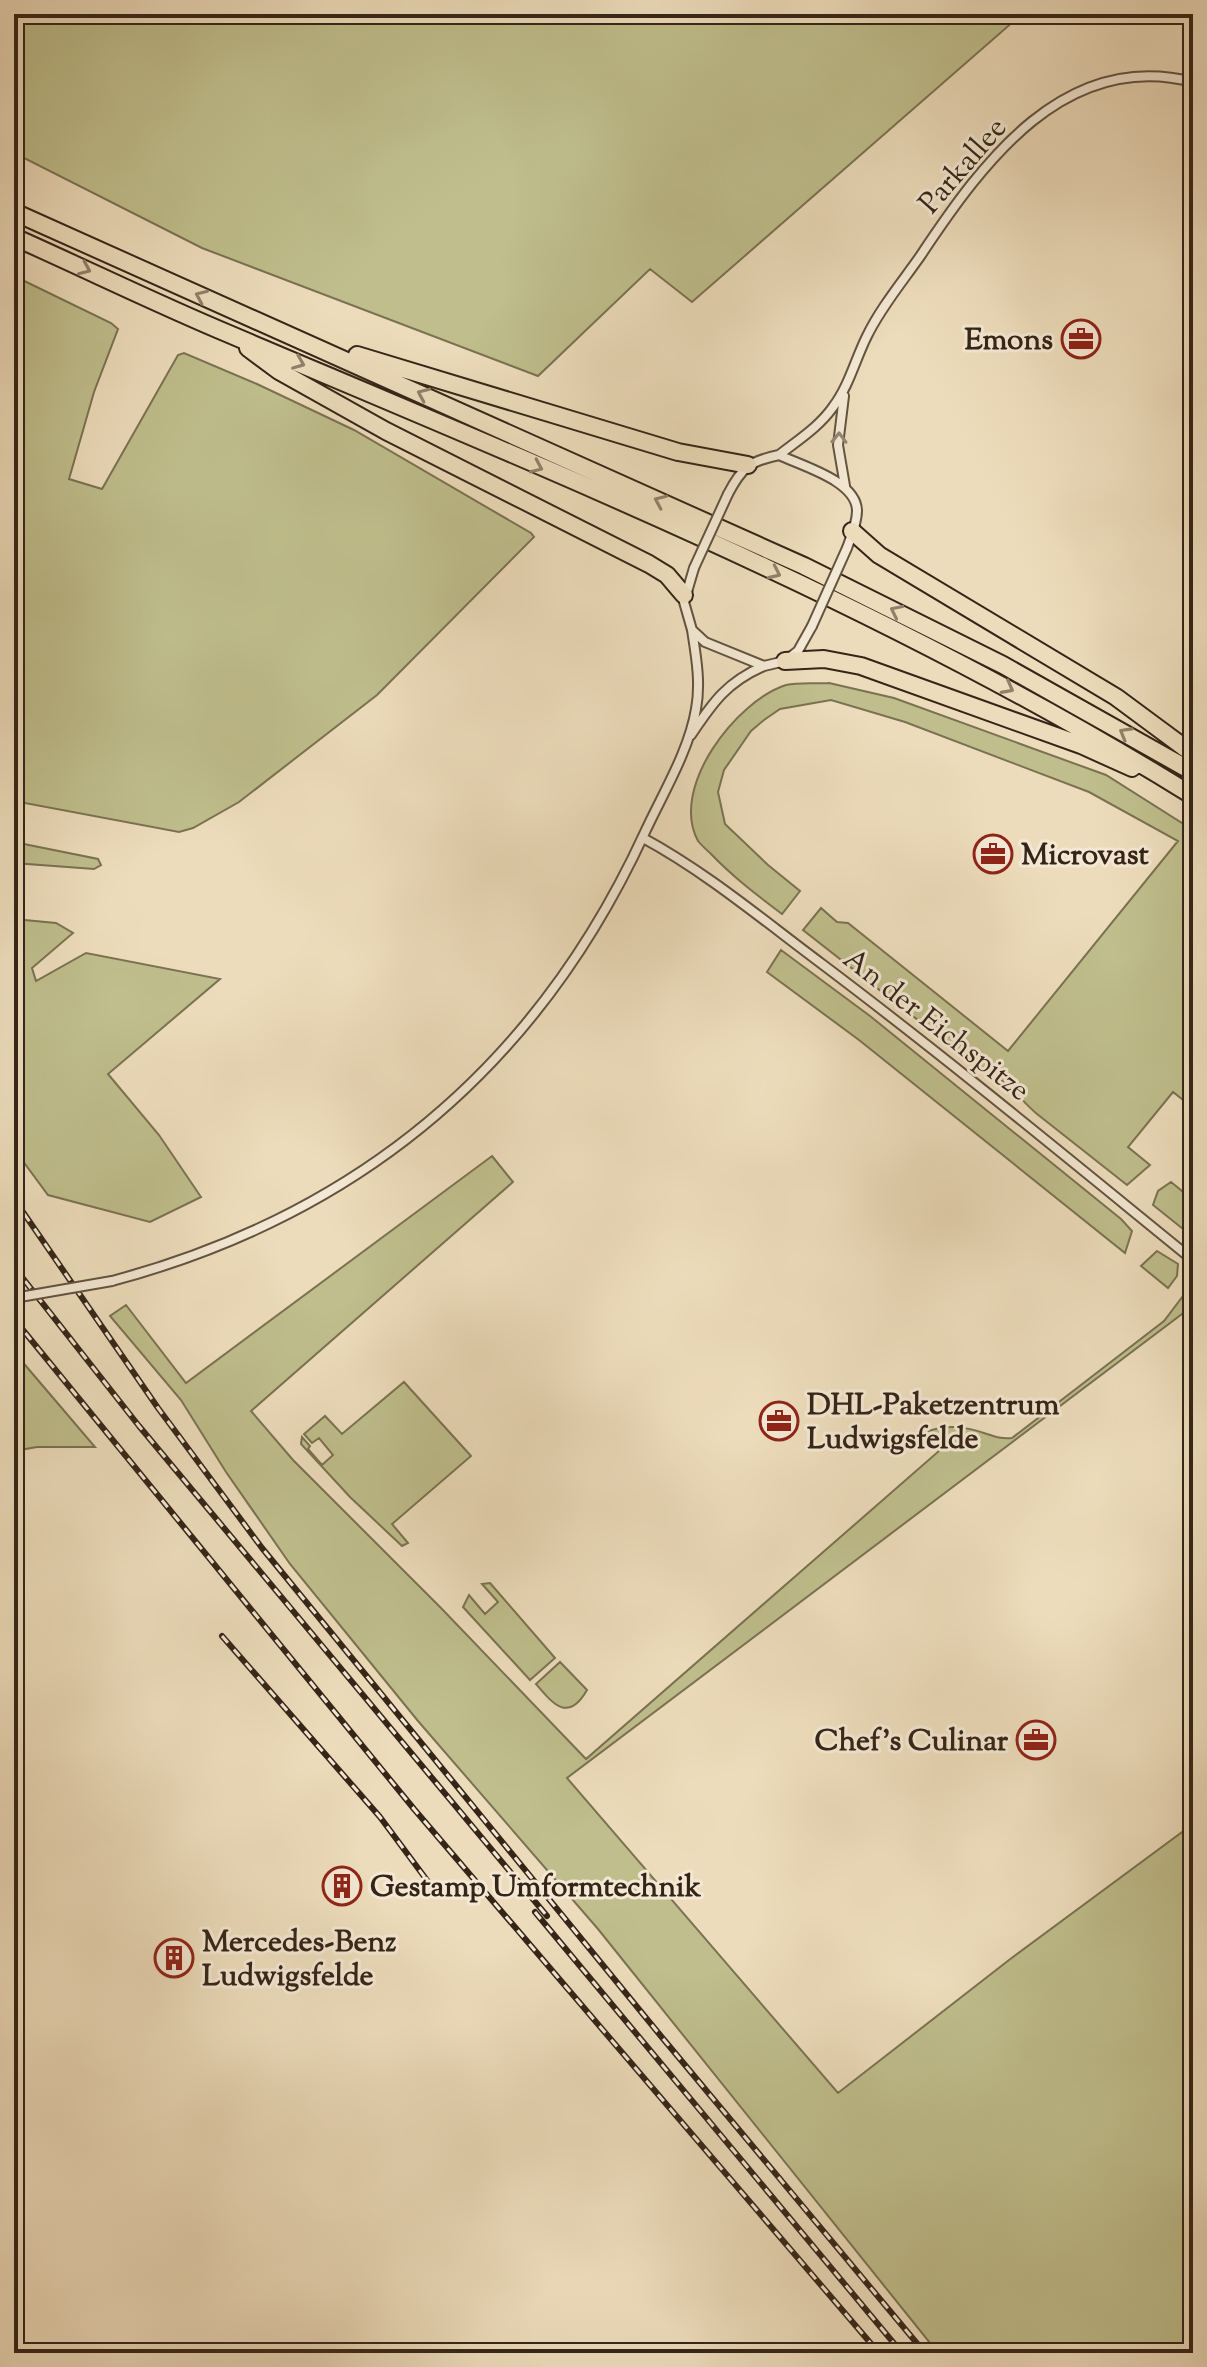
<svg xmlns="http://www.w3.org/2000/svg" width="1207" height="2367" viewBox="0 0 1207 2367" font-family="'Sorts Mill Goudy',serif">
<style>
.green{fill:#bfbe8c;stroke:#7a7252;stroke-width:2}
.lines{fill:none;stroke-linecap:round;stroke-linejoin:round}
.street-casing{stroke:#635341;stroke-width:12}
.highway-casing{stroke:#352518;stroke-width:20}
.street{stroke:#f3e8d3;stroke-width:8}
.highway{stroke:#eddcbb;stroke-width:16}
.rail-casing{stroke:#352518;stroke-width:6}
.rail{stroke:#f3e8d3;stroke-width:3;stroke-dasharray:9;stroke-linecap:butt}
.street-bridge-casing{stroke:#635341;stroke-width:12;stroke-linecap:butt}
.street-bridge{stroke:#f3e8d3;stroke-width:8}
.oneway{stroke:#91806a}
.oneway2{stroke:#948676}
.labels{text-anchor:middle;stroke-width:6;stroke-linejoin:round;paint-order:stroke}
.street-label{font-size:30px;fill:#352518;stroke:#f3e8d3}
.poi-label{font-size:30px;font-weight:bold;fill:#352518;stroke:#f3e8d3;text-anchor:start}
</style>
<rect width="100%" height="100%" fill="#eddcbb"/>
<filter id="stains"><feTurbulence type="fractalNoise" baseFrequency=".0025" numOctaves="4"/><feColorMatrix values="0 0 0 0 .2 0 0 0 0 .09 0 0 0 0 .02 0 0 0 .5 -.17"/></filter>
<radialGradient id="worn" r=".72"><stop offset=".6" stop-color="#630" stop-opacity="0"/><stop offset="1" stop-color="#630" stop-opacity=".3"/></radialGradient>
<path class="green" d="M 14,14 L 1022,14 L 692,302 L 650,269 L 538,376 L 202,248 L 14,153 Z
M 14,276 L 111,323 L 118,329 L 94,392 L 69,479 L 102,489 L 178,355 L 184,353 L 257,384 L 354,430 L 531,533 L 534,537 L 377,695 L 239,802 L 193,828 L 179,832 L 14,801 Z
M 829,683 L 894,698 L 1106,775 L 1193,830 L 1193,1108 L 1173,1092 L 1128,1147 L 1150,1165 L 1127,1185 C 1097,1161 1067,1138 1037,1114 C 1019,1099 1007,1078 983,1071 L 803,930 L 821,908 L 837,922 L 848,923 L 1008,1051 L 1178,841 L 1089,792 L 905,722 L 831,700 L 780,709 L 764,720 L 751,731 L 724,770 L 718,792 L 725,824 L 768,865 L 800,891 L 782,914 C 757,895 733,877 711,854 C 707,850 701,845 698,841 C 669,788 736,701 786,685 C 799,682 816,684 829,683 Z
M 14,842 L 98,859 L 101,865 L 94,869 L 14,863 Z
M 14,919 L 56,923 L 73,933 L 32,968 L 36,981 L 86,953 L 220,979 L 108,1074 L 159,1135 L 201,1197 L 150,1222 L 48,1195 L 14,1149 Z
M 781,950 L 870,1016 L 1121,1219 L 1132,1231 L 1125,1253 L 859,1040 L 767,972 Z
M 492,1156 L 513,1182 L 251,1411 L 293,1460 L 441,1608 L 586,1759 L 939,1451 L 923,1433 C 945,1424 965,1426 987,1434 C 997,1437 1001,1439 1012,1438 L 1164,1321 L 1186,1292 L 1193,1289 L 1193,1310 L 1190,1308 L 567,1778 L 838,2093 L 1009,1960 L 1193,1824 L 1193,2353 L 938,2353 L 598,1929 L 418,1721 L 290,1564 L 226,1472 L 181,1400 L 110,1316 L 126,1305 L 186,1383 Z
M 1171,1182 L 1193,1200 L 1193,1237 L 1153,1205 L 1158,1191 Z
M 1157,1251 L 1178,1264 L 1177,1276 L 1168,1288 L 1141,1266 Z
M 14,1352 L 95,1447 L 37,1447 L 14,1451 Z
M 404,1382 L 471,1456 L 392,1524 L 408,1543 L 402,1546 L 350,1497 L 301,1444 L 302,1437 L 310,1446 L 308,1449 L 322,1465 L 333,1455 L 319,1438 L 312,1443 L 304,1434 L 325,1416 L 342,1434 Z
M 490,1583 L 555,1658 L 530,1680 L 463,1607 L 469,1595 L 485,1614 L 498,1602 L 482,1584 Z
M 560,1662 L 587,1690 C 568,1723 553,1704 536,1684 Z"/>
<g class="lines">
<g class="street-casing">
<path id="street" d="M 844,396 L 838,445 L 845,486
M 779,455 C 798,440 819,427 833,407 C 849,386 855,360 867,336 C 881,307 903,281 921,255 C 983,162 1065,49 1193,82
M 728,494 C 742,467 750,461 779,455 C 802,466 857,481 857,511 C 857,523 851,537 847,548
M 694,568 L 684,602 L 692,630 L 705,642 L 764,666 L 785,661 L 798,651 L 812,626
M 691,735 C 713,702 727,682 764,666
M 643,838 C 706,872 763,920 822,964 C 948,1059 1070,1160 1193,1260
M 112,1281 C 359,1215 538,1065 645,832 C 663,793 689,751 696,709 C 701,683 696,656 692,630"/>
</g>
<g class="highway-casing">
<path id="highway" d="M 14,212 L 804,566 L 1003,665 L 1193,772
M 14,237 C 86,269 157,304 229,334 C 557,473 890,607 1193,796
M 248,348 L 279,371 L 386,431 L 649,564 L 667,575 L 684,595
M 357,355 L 678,452 L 748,465
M 852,531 L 879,555 L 1116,697 L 1193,754
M 785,661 L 824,659 L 861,666 L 1081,745 L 1132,768"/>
</g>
<use href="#street" class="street"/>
<use href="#highway" class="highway"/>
<g class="rail-casing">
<path id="rail" d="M 14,1199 L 158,1408 L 262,1548 L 660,2035 L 925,2353
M 14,1267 L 139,1426 L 547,1916
M 14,1319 L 414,1809 L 879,2353
M 222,1636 L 380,1817 L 432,1887
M 535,1912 L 902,2353"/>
</g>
<use href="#rail" class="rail"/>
<g class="street-bridge-casing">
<path id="street-bridge" d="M 694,568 L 728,494
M 812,626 L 847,548
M 14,1298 L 112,1281"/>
</g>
<use href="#street-bridge" class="street-bridge"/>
</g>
<defs><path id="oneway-chevron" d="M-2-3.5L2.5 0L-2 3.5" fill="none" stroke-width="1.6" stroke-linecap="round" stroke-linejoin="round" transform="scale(2)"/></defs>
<g class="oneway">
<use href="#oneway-chevron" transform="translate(85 269) rotate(24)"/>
<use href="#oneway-chevron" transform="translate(201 296) rotate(-156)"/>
<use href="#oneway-chevron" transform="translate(299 363) rotate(22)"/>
<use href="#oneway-chevron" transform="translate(423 394) rotate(-156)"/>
<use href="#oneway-chevron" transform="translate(537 467) rotate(24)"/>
<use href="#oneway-chevron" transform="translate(660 501) rotate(-156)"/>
<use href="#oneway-chevron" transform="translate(775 573) rotate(25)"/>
<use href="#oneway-chevron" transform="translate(896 611) rotate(-154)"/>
<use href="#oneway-chevron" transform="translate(1008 688) rotate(28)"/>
<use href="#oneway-chevron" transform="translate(1125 733) rotate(-150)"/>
</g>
<use class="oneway2" href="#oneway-chevron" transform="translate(839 438) rotate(-89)"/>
<defs>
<g id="office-ring" transform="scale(2)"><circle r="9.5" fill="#f3e8d3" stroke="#8f2418" stroke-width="1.5"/><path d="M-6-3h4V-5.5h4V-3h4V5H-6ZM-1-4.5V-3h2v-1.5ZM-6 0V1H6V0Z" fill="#8f2418"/></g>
<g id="building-ring" transform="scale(2)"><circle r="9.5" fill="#f3e8d3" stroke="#8f2418" stroke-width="1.5"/><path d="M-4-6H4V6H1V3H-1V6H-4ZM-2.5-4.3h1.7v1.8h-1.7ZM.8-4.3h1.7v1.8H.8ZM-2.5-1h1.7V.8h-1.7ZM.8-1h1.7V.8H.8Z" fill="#8f2418"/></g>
</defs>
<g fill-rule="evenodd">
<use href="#office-ring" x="1081" y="339"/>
<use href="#office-ring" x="993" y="854"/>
<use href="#office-ring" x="779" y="1421"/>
<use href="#office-ring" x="1036" y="1740"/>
<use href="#building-ring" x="342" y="1886"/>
<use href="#building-ring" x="174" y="1958"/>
</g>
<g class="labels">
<g class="street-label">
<text transform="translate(962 165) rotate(-49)" y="10">Parkallee</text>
<text transform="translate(937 1024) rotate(38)" y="10">An der Eichspitze</text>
</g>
<g class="poi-label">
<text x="1053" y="349" text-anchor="end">Emons</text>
<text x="1021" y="864">Microvast</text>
<text x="807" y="1414">DHL-Paketzentrum<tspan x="807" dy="34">Ludwigsfelde</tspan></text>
<text x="1008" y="1750" text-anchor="end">Chef's Culinar</text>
<text x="370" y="1896">Gestamp Umformtechnik</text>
<text x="202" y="1951">Mercedes-Benz<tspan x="202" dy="34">Ludwigsfelde</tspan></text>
</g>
</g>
<rect width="1207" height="2367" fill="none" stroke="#eddcbb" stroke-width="48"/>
<rect x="16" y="16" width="1175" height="2335" fill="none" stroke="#352518" stroke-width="4"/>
<rect x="24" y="24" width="1159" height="2319" fill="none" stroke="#352518" stroke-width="2"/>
<rect width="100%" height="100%" filter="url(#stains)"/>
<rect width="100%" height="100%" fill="url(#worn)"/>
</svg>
